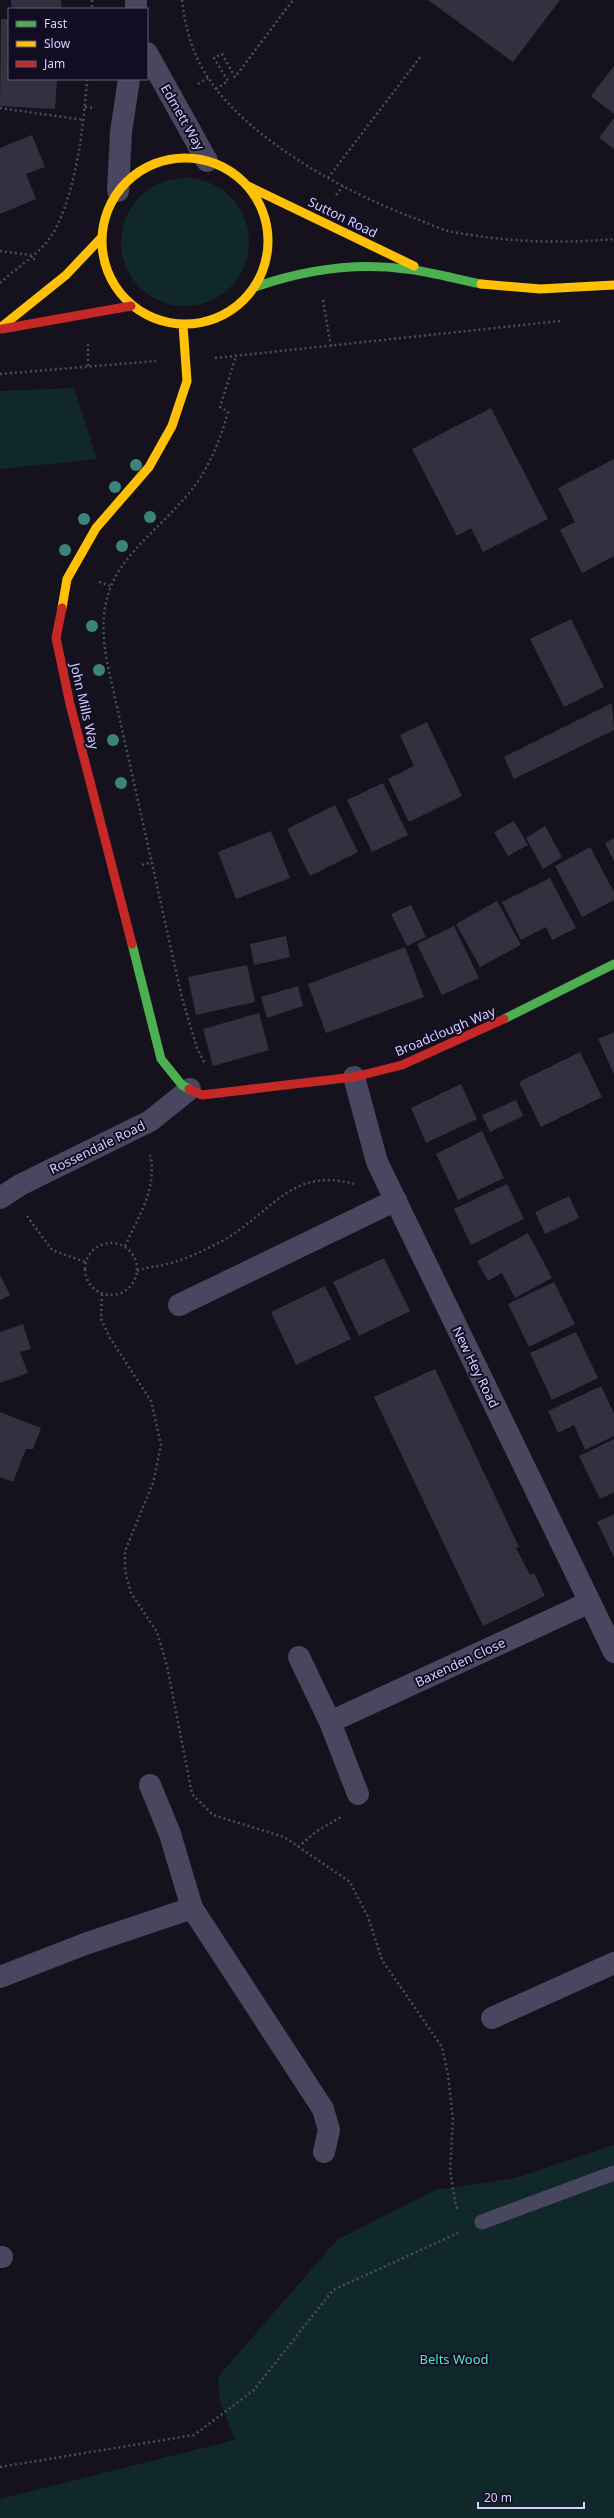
<svg xmlns="http://www.w3.org/2000/svg" width="614" height="2518" viewBox="0 0 614 2518" font-family="'Noto Sans',sans-serif">
<style>
.green{fill:#11282b}
.building{fill:#333040}
.lines{fill:none;stroke-linecap:round;stroke-linejoin:round}
.path{stroke:#45505f;stroke-width:2.5;stroke-dasharray:2 3;stroke-linecap:butt}
.lane{stroke:#49475f;stroke-width:15}
.street{stroke:#49475f;stroke-width:22}
.fast{stroke:#4caf50;stroke-width:9}
.slow{stroke:#ffc107;stroke-width:9}
.jam{stroke:#c62828;stroke-width:9}
.tree{fill:#3a847c}
.labels{text-anchor:middle;stroke-width:4;stroke-linejoin:round;paint-order:stroke}
.street-label{font-size:13px;fill:#d7cfff;stroke:#120d23}
.park-label{font-size:13px;fill:#58e2c8;stroke:#120d23}
</style>
<rect width="100%" height="100%" fill="#15121e"/>
<path class="green" d="M121 242a64 64 0 1 1 128 0a64 64 0 1 1-128 0Z
M 74,388 L 97,459 L 0,469 L 0,391 Z
M 614,2145 L 614,2518 L 0,2518 L 0,2499 L 235,2440 L 220,2401 L 218,2377 L 337,2240 L 435,2190 L 516,2178 Z"/>
<path class="building" d="M 11,0 L 61,0 L 62,9 L 12,9 Z
M 428,0 L 560,0 L 513,62 Z
M 1,19 L 9,19 L 9,79 L 57,79 L 55,109 L 0,106 Z
M 614,66 L 614,114 L 591,96 Z
M 614,118 L 614,149 L 599,138 Z
M 32,135 L 45,167 L 26,174 L 36,199 L 0,214 L 0,148 Z
M 491,408 L 548,519 L 483,552 L 471,528 L 457,536 L 412,449 Z
M 614,459 L 614,556 L 582,573 L 560,530 L 575,522 L 558,488 Z
M 571,619 L 604,687 L 564,707 L 530,639 Z
M 612,703 L 614,730 L 514,779 L 504,757 Z
M 427,722 L 462,796 L 409,822 L 388,779 L 414,766 L 400,735 Z
M 383,783 L 408,835 L 372,852 L 347,800 Z
M 335,805 L 358,852 L 310,876 L 287,829 Z
M 514,821 L 528,845 L 508,856 L 494,832 Z
M 545,826 L 562,857 L 543,869 L 526,838 Z
M 271,831 L 290,878 L 236,899 L 218,852 Z
M 614,838 L 614,861 L 605,843 Z
M 590,847 L 614,892 L 614,900 L 582,917 L 555,866 Z
M 550,878 L 576,928 L 552,940 L 546,927 L 521,940 L 502,902 Z
M 497,901 L 521,945 L 480,967 L 456,924 Z
M 411,905 L 426,937 L 407,946 L 391,914 Z
M 454,926 L 479,978 L 442,995 L 417,944 Z
M 286,936 L 290,957 L 254,965 L 250,944 Z
M 405,947 L 424,997 L 326,1033 L 308,984 Z
M 247,965 L 255,1002 L 196,1015 L 188,977 Z
M 298,986 L 303,1006 L 267,1018 L 261,997 Z
M 259,1013 L 269,1050 L 213,1066 L 203,1029 Z
M 614,1032 L 614,1074 L 598,1039 Z
M 580,1052 L 602,1097 L 541,1127 L 519,1082 Z
M 461,1084 L 477,1119 L 426,1143 L 411,1108 Z
M 516,1100 L 523,1116 L 490,1132 L 482,1115 Z
M 482,1131 L 504,1178 L 458,1200 L 436,1154 Z
M 507,1184 L 524,1219 L 471,1245 L 454,1209 Z
M 569,1196 L 579,1218 L 545,1234 L 535,1212 Z
M 528,1233 L 552,1278 L 515,1298 L 502,1273 L 488,1281 L 477,1261 Z
M 384,1258 L 410,1311 L 359,1336 L 333,1282 Z
M 0,1275 L 10,1295 L 0,1300 Z
M 554,1282 L 575,1324 L 529,1347 L 508,1304 Z
M 325,1286 L 351,1339 L 296,1365 L 271,1312 Z
M 23,1324 L 31,1349 L 20,1352 L 28,1373 L 0,1383 L 0,1332 Z
M 576,1332 L 598,1378 L 552,1400 L 530,1353 Z
M 435,1369 L 519,1547 L 516,1548 L 530,1575 L 534,1573 L 545,1596 L 483,1626 L 374,1397 Z
M 601,1386 L 614,1413 L 614,1436 L 585,1450 L 574,1425 L 558,1433 L 548,1411 Z
M 0,1412 L 41,1428 L 33,1449 L 26,1449 L 13,1482 L 0,1477 Z
M 614,1439 L 614,1492 L 600,1499 L 579,1456 Z
M 614,1514 L 614,1557 L 597,1522 Z"/>
<g class="lines">
<path class="path" d="M 92,0 L 92,9
M 182,0 C 185,28 193,56 209,79 C 250,141 347,193 414,218 C 425,222 437,228 448,231 C 503,242 559,244 614,239
M 198,84 L 208,78
M 216,89 L 228,81 L 214,58 L 222,54 L 235,77 L 293,0
M 85,107 L 95,108
M 0,108 L 84,120
M 328,178 L 421,56
M 336,195 L 343,186
M 0,251 L 30,255 L 37,262
M 0,283 C 13,271 35,256 46,243 C 75,208 84,124 87,79
M 323,300 L 331,347
M 88,344 L 88,367
M 215,358 L 560,321
M 0,374 L 156,361
M 99,582 L 110,586
M 142,865 L 152,862
M 204,1062 L 197,1048 L 182,998 L 107,662 C 90,570 138,553 190,492 C 209,468 220,441 228,412 L 220,407 L 236,356
M 27,1216 L 52,1250 L 85,1262
M85 1269a26 26 0 1 1 52 0a26 26 0 1 1-52 0Z
M 125,1246 C 138,1217 158,1188 150,1155
M 137,1271 C 146,1267 154,1267 163,1265 C 183,1261 205,1250 222,1241 C 271,1214 291,1166 354,1184
M 102,1294 L 101,1319 L 110,1338 L 151,1401 L 161,1445 L 153,1483 L 125,1551 L 125,1571 L 131,1593 L 157,1632 L 167,1666 L 192,1794 L 213,1815 L 284,1837 L 350,1882 L 368,1917 L 382,1960 L 442,2047 L 448,2075 L 453,2120 L 450,2170 L 456,2207 L 459,2209
M 298,1847 L 317,1831 L 341,1817
M 0,2467 L 194,2435 L 253,2391 L 333,2290 L 458,2233"/>
<path class="lane" d="M 482,2222 L 614,2173"/>
<path class="street" d="M 136,0 L 136,9
M 147,53 L 207,161
M 118,191 L 121,132 L 129,79
M 354,1077 L 377,1162 L 614,1652
M 0,1198 L 20,1185 L 150,1121 L 190,1089
M 179,1305 L 396,1200
M 299,1657 L 330,1722 L 358,1794
M 330,1722 L 590,1602
M 150,1785 L 170,1834 L 192,1908 L 323,2109 L 329,2130 L 324,2152
M 0,1977 L 85,1944 L 192,1908
M 492,2018 L 614,1963
M 0,2257 L 2,2257"/>
<path class="fast" d="M 255,287 C 304,270 354,262 406,269 C 432,272 456,279 481,284
M 132,944 L 161,1059 L 182,1085 L 189,1089
M 504,1019 L 614,964"/>
<path class="slow" d="M102 241a83 83 0 1 1 166 0a83 83 0 1 1-166 0Z
M 248,186 L 414,266
M 481,284 L 540,289 L 614,285
M 0,328 L 66,275 L 101,238
M 62,608 L 67,579 L 96,528 L 149,467 L 172,426 L 187,381 L 183,325"/>
<path class="jam" d="M 2,329 L 131,306
M 62,608 L 56,638 L 70,704 L 132,944
M 189,1089 L 202,1095 L 354,1077 L 402,1065 L 504,1019"/>
</g>
<g class="tree">
<circle cx="136" cy="465" r="6"/>
<circle cx="115" cy="487" r="6"/>
<circle cx="150" cy="517" r="6"/>
<circle cx="84" cy="519" r="6"/>
<circle cx="122" cy="546" r="6"/>
<circle cx="65" cy="550" r="6"/>
<circle cx="92" cy="626" r="6"/>
<circle cx="99" cy="670" r="6"/>
<circle cx="113" cy="740" r="6"/>
<circle cx="121" cy="783" r="6"/>
</g>
<g class="labels">
<g class="street-label">
<text transform="translate(183 117) rotate(60)" y="5">Edmett Way</text>
<text transform="translate(343 217) rotate(26)" y="5">Sutton Road</text>
<text transform="translate(85 706) rotate(77)" y="5">John Mills Way</text>
<text transform="translate(445 1031) rotate(-23)" y="5">Broadclough Way</text>
<text transform="translate(97 1147) rotate(-26)" y="5">Rossendale Road</text>
<text transform="translate(476 1367) rotate(64)" y="5">New Hey Road</text>
<text transform="translate(460 1662) rotate(-25)" y="5">Baxenden Close</text>
</g>
<g class="park-label">
<text x="454" y="2364">Belts Wood</text>
</g>
</g>
<rect x="8" y="8" width="140" height="72" fill="#120d23" stroke="#615b7b"/>
<rect x="16" y="21" width="20" height="6" fill="#4caf50" stroke="#615b7b"/>
<text x="44" y="28" font-size="12" fill="#d7cfff">Fast</text>
<rect x="16" y="41" width="20" height="6" fill="#ffc107" stroke="#615b7b"/>
<text x="44" y="48" font-size="12" fill="#d7cfff">Slow</text>
<rect x="16" y="61" width="20" height="6" fill="#c62828" stroke="#615b7b"/>
<text x="44" y="68" font-size="12" fill="#d7cfff">Jam</text>
<path d="M478 2502v6h106v-6" fill="none" stroke="#d7cfff" stroke-width="2"/>
<text x="484" y="2502" font-size="12" fill="#d7cfff" stroke="#120d23" stroke-width="3" paint-order="stroke">20 m</text>
</svg>
